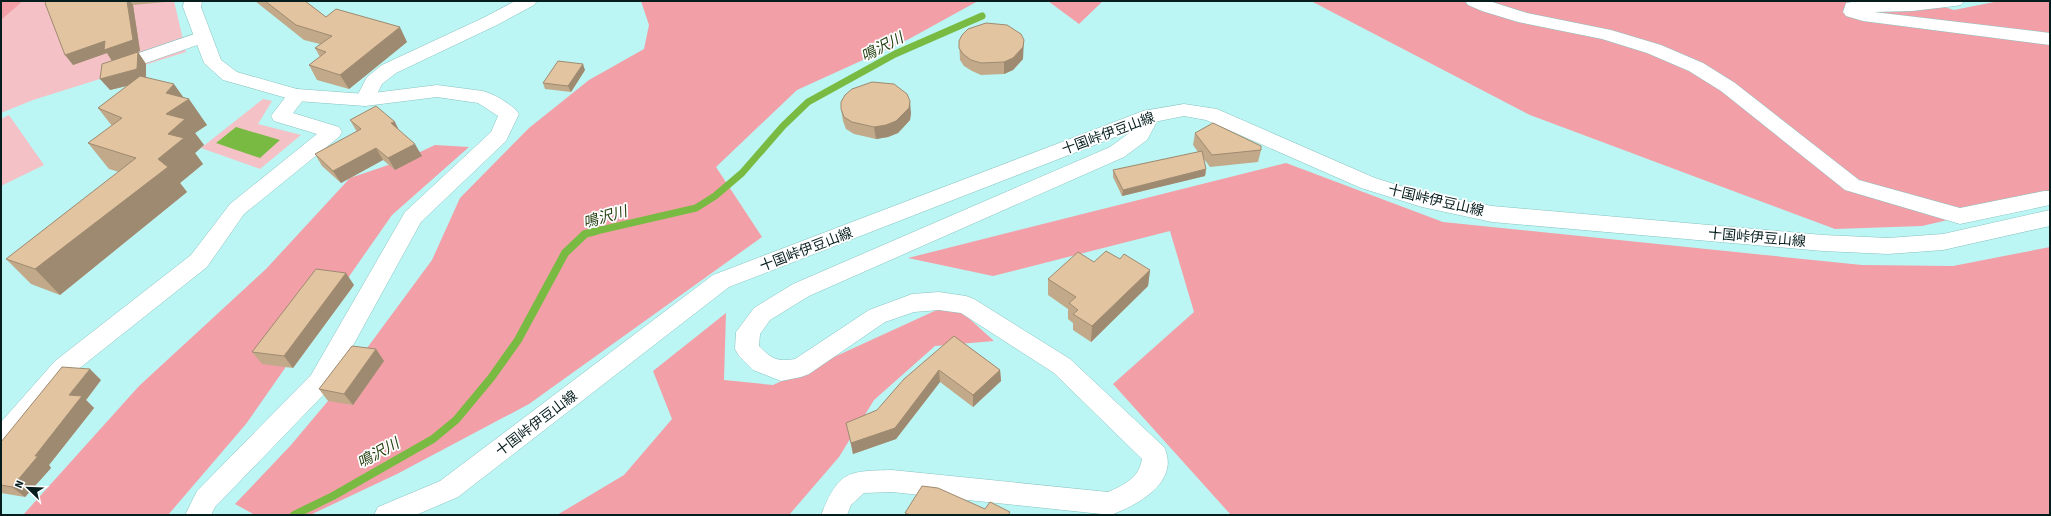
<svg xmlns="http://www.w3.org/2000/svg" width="2051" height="516" viewBox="0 0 2051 516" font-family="'Source Sans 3','Noto Sans JP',sans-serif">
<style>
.green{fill:#f4c2c6}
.forest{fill:#f29fa7}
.water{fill:#79ba43}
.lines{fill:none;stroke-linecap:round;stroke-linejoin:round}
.stream-far1{stroke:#79ba43;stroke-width:7}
.stream{stroke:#79ba43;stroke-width:8}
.minor-casing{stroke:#88c2c0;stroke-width:1}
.major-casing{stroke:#88c2c0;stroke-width:1}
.minor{fill:#fff;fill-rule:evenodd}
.major{fill:#fff;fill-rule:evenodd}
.wall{fill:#c2a98a}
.shaded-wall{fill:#9e8a70}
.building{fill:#e2c5a0;stroke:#9e8a70}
.labels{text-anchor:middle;stroke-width:3.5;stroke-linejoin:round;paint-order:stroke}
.street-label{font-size:14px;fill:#061d1d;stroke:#fff}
.water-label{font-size:15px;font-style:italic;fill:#294314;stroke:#fff}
</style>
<rect width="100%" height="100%" fill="#bbf6f4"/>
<path class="green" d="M 1,1 L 174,1 L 186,52 L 33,100 L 1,113 Z
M 263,99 L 272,101 L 258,124 L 301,135 L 260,169 L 201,148 Z
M 9,115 L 44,165 L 1,186 L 1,119 Z"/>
<path class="forest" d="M 1,1 L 23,1 L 1,20 Z
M 641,1 L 978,1 L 909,39 L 797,90 L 716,167 L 762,237 L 529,404 L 397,474 L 310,515 L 255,515 L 235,504 L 291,445 L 328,401 L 432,260 L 460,198 L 529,128 L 589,80 L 644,49 L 649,25 Z
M 1048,1 L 1103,1 L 1079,24 Z
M 1311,1 L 1925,1 L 1954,10 L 1999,1 L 2050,1 L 2050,196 L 1922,226 L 1835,229 L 1530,115 Z
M 435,145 L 469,147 L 392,215 L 246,424 L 168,515 L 23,515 L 139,386 L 266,269 L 350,178 L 403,160 Z
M 1286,163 L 1443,222 L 1862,265 L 1953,266 L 2050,247 L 2050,515 L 1231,515 L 1113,384 L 1194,312 L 1170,231 L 993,276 L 908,258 Z
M 952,303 L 994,341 L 935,346 L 874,400 L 839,457 L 789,515 L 557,515 L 624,475 L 672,419 L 653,371 L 726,313 L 724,380 L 773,385 Z"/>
<path class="water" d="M 236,127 L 280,140 L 260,158 L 216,143 Z"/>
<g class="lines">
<path class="stream-far1" d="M 592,232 L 696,208 L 715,196 L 742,173 L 783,126 L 808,102 L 895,54 L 982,16"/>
<path class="stream" d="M 294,515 L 333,496 L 433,439 L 456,420 L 491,378 L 518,340 L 565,253 L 585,234 L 596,231"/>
<g class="minor-casing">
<path id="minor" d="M 515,1 L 537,1 L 534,5 L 497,25 L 396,73 L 382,84 L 372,104 L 365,106 L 358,104 L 355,100 L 367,77 L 382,65 L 485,17 Z
M 1465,1 L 1489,1 L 1527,13 L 1611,30 L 1661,45 L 1703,63 L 1735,83 L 1859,180 L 1960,208 L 2044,191 L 2050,191 L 2050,205 L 1960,224 L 1845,190 L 1721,91 L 1689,71 L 1647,53 L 1602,39 L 1518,22 L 1482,11 L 1468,5 Z
M 1964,1 L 1961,5 L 1955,6 L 1912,11 L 1874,12 L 2050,33 L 2050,45 L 1863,21 L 1846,16 L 1843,12 L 1846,3 L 1852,2 Z
M 203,31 L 209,33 L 212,37 L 209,41 L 114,74 L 107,72 L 105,68 L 107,64 Z
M 297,89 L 304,91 L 307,95 L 293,113 L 339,127 L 342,132 L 339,137 L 244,214 L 207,267 L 71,375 L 10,448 L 1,451 L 1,422 L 55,361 L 191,255 L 230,204 L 317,134 L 274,121 L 271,116 L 290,91 Z
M 1150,110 L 1157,111 L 1160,116 L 1147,140 L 1124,157 L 809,296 L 770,320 L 760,334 L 759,346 C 772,359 777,362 795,359 L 869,310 L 904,297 L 912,294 L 939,292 L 966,296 L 974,299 L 1070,359 L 1164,447 C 1181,482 1137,505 1111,515 L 892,492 L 864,493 L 851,505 L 847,515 L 821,515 C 839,471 847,471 892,470 L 1108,492 C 1124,485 1139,478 1142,459 L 1054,373 L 961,313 L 939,310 L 914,312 L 885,322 L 809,374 L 801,377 L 781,381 L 753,370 L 739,356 L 735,349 L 736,332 L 754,308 L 793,284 L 1110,147 L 1132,131 L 1143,111 Z"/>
</g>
<g class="major-casing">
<path id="major" d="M 184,1 L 202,1 L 201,7 L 221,60 L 237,72 L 297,89 L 365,94 L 437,85 L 483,91 C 494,94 512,104 519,114 L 506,141 L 421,222 L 329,389 L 215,507 L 211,515 L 185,515 L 197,491 L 311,375 L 405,212 L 491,132 L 498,116 L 478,103 L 437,97 L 365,106 L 297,101 L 223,80 L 204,63 L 183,7 Z
M 1184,104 L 1217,109 L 1375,178 L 1423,193 L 1492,206 L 1823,235 L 1888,238 L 1943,234 L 2050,210 L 2050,226 L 1943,250 L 1888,254 L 1823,251 L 1492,222 L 1422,207 L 1361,188 L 1206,120 L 1184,116 L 1154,122 L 729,287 L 458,497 L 416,515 L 374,515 L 378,507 L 440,481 L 713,275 L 1143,111 Z"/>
</g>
<use href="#minor" class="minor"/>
<use href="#major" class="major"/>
</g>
<path class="wall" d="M 47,1 L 177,1 L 133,5 L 140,51 L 112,61 L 107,53 L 73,65 Z
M 255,1 L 305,1 L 326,17 L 407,42 L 349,89 L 317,80 L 309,65 L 320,57 L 315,48 L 320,44 L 304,40 Z
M 959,41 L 1023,59 L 1013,70 L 1004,74 L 981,75 L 972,71 L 964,66 L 960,60 Z
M 138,52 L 146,64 L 146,78 L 183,98 L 207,125 L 195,133 L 204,145 L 195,153 L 203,164 L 180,183 L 187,192 L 60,295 L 31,284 L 6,259 L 119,172 L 109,169 L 88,143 L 112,126 L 98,108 L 127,86 L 110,90 Z
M 585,70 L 571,92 L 545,89 L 543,83 Z
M 841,109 L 911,113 L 910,120 L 898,133 L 888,137 L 876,139 L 854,134 L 846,129 L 843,121 Z
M 350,120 L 399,130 L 422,156 L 395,170 L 383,160 L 341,183 L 322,166 L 315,154 L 357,132 Z
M 1195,133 L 1261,150 L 1258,162 L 1210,167 L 1204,159 L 1206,169 L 1205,176 L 1122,196 L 1113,177 L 1113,170 L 1198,152 L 1193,145 Z
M 1120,259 L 1150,270 L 1148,286 L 1091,342 L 1073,330 L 1073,323 L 1068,319 L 1068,309 L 1048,295 L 1048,279 L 1094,262 Z
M 354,285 L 293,368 L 262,364 L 252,352 Z
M 954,336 L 1000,370 L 1001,381 L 973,407 L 940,382 L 896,439 L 853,454 L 846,423 L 877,410 Z
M 376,349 L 384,361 L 353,405 L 328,401 L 319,389 Z
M 101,380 L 86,400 L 94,408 L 49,465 L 51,468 L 25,497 L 1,493 L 1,442 Z"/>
<path class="shaded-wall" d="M 127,1 L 130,1 L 133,5 L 140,51 L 112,61 L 107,53 L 73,65 L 65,55 L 105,41 Z
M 400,27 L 407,42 L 349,89 L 340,75 Z
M 1024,40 L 1023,59 L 1013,70 L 1004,74 L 1004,62 Z
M 138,52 L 146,64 L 146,81 L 110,90 L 100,79 Z
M 583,64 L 585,70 L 571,92 L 568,86 Z
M 174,84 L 186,101 L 189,99 L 207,125 L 195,133 L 204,145 L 195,153 L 203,164 L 180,183 L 187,192 L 60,295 L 35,269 L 158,159 L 166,114 L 166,93 Z
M 910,101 L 911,113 L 910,120 L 898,133 L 888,137 L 876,139 L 874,127 Z
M 395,122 L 401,134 L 391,123 Z
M 415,144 L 422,156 L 395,170 L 388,158 Z
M 376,148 L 383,160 L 341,183 L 333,171 Z
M 1206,169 L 1205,176 L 1122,196 L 1123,190 Z
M 1150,270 L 1148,286 L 1091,342 L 1092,326 Z
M 346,273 L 354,285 L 293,368 L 284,356 Z
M 376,349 L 384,361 L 353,405 L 344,394 Z
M 90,369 L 101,380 L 86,400 L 94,408 L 49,465 L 51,468 L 25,497 L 12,487 L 35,456 L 69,395 Z
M 939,370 L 940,382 L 896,439 L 853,454 L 851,443 Z
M 1000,370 L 1001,381 L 973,407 L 973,395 Z"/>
<path class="building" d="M 47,1 L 127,1 L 133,40 L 104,50 L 105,41 L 65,55 L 45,3 Z
M 265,1 L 305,1 L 326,17 L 336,9 L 400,27 L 340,75 L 309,65 L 326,52 L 315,48 L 332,36 L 296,25 Z
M 986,23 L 1007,25 L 1021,34 L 1024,40 L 1023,47 L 1013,58 L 1004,62 L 981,63 L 971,60 L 963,54 L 959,48 L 959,41 L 962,35 L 968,29 Z
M 138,52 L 137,69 L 100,79 L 102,64 Z
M 558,61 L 583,64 L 568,86 L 543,83 Z
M 140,76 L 174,84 L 166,93 L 189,99 L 166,114 L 185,119 L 168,134 L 184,138 L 158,159 L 168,167 L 35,269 L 6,259 L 136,158 L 88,143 L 122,118 L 98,108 Z
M 872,82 L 894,84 L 907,94 L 910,101 L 909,108 L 896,121 L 886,125 L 874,127 L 852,122 L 844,117 L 841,109 L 841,102 L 845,95 L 852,89 Z
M 376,106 L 395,122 L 391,123 L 415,144 L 388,158 L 376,148 L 333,171 L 315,154 L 361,129 L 350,120 Z
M 1213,123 L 1261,146 L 1261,150 L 1212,155 L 1195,133 Z
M 1202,151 L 1206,169 L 1123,190 L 1113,170 Z
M 1106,251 L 1120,259 L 1124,254 L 1150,270 L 1092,326 L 1073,314 L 1078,310 L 1069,303 L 1076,297 L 1048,279 L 1078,252 L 1094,262 Z
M 316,269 L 346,273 L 284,356 L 252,352 Z
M 954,336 L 1000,370 L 973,395 L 939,370 L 895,428 L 851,443 L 846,423 L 877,410 L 904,379 Z
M 352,346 L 376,349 L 344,394 L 319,389 Z
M 62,367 L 90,369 L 69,395 L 82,396 L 35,456 L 38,456 L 12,487 L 1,485 L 1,442 Z
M 922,486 L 938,488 L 985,509 L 990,502 L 1010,512 L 1008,515 L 910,515 L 905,513 Z"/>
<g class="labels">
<g class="street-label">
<text transform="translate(1108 133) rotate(-20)" y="5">十国峠伊豆山線</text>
<text transform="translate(1436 200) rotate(13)" y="5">十国峠伊豆山線</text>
<text transform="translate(1757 237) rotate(5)" y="5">十国峠伊豆山線</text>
<text transform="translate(806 249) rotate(-21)" y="5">十国峠伊豆山線</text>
<text transform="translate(536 423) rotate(-37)" y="5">十国峠伊豆山線</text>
</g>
<g class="water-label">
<text transform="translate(882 47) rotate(-27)" y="5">鳴沢川</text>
<text transform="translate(605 217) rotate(-16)" y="5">鳴沢川</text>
<text transform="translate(378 453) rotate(-29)" y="5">鳴沢川</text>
</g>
</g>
<rect width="2051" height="516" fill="none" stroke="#061d1d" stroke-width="4"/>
<g transform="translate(28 488) rotate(293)" stroke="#ffffff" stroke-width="3" paint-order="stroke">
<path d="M0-3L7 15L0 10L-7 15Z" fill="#061d1d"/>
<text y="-6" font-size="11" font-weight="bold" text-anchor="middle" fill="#061d1d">N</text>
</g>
</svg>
